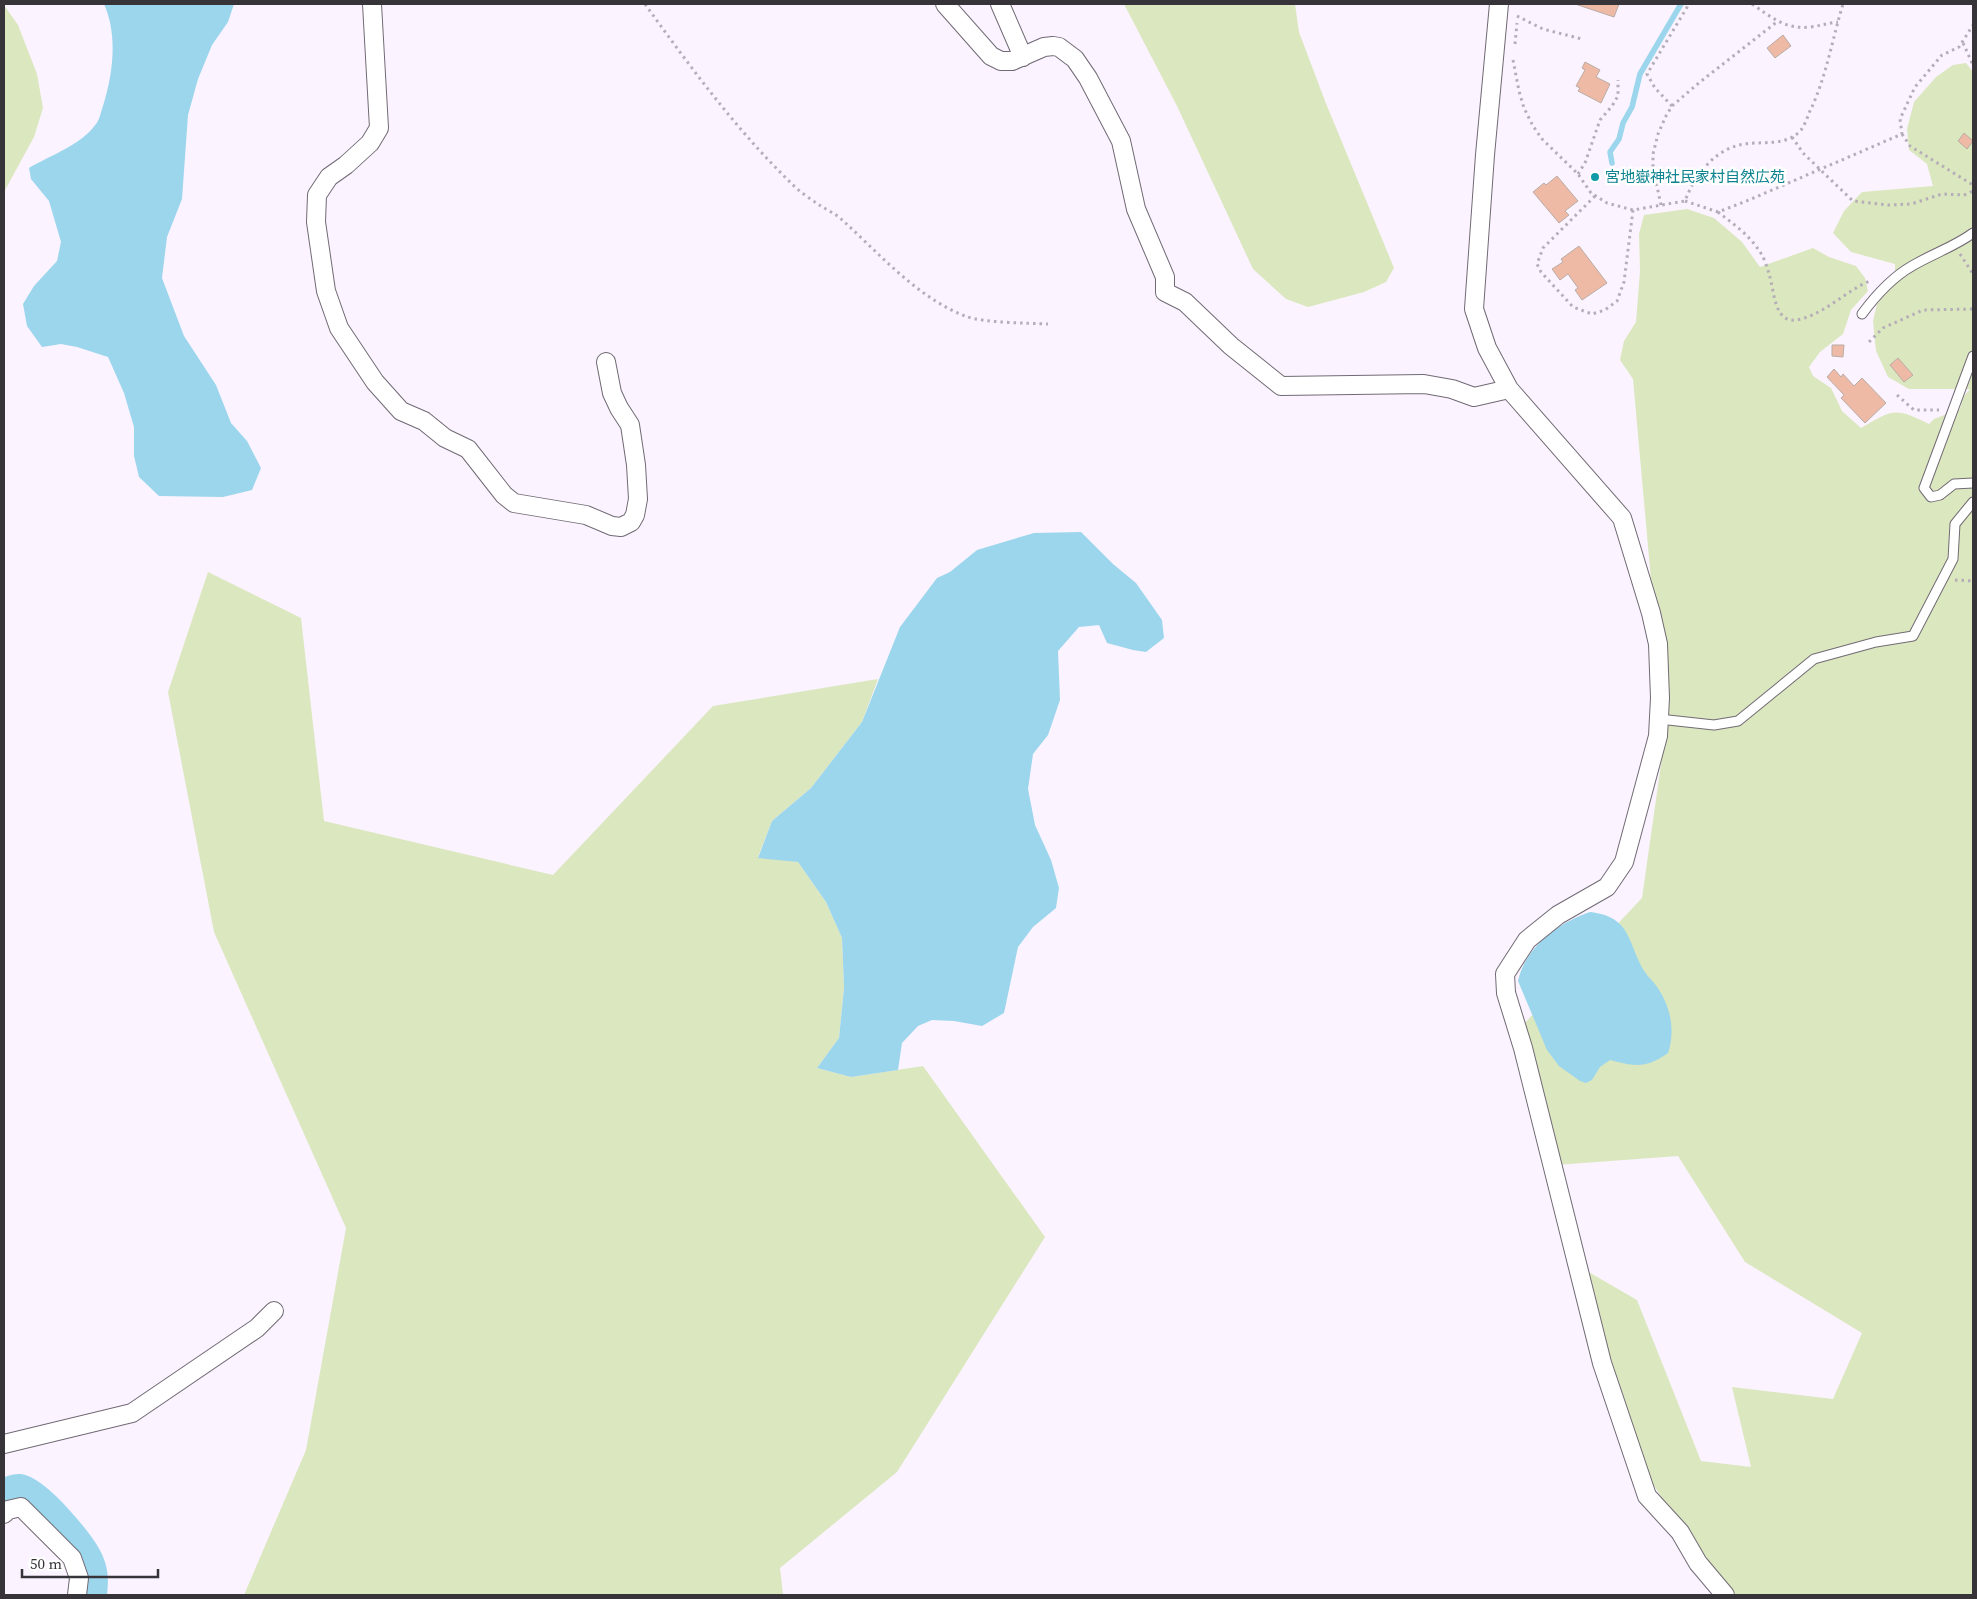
<svg xmlns="http://www.w3.org/2000/svg" width="1977" height="1599" viewBox="0 0 1977 1599" font-family="'Source Serif 4','Noto Sans JP',serif">
<style>
.green{fill:#dbe7be}
.water{fill:#9cd6ed}
.lines{fill:none;stroke-linecap:round;stroke-linejoin:round}
.stream{stroke:#9cd6ed;stroke-width:5.5}
.river{stroke:#9cd6ed;stroke-width:32}
.building{fill:#efbaa5;stroke:#b9aca6}
.service-casing{stroke:#716a74;stroke-width:11}
.minor-casing{stroke:#716a74;stroke-width:20}
.path{stroke:#b5aeb8;stroke-width:3;stroke-dasharray:2.5 4;stroke-linecap:butt}
.service{stroke:#fff;stroke-width:9}
.minor{stroke:#fff;stroke-width:18}
.culture-dot{fill:#0f9aa8;stroke:#fff;stroke-width:2}
.labels{text-anchor:middle;stroke-width:5;stroke-linejoin:round;paint-order:stroke}
.culture-label{font-size:15px;fill:#0d838f;stroke:#fff;text-anchor:start}
</style>
<rect width="100%" height="100%" fill="#fbf3ff"/>
<path class="green" d="M 1124,4 L 1295,4 L 1299,32 L 1325,101 L 1394,268 L 1386,282 L 1364,292 L 1308,307 L 1286,299 L 1253,269 L 1177,106 Z
M 4,5 L 18,25 L 37,74 L 43,108 L 34,137 L 4,192 Z
M 1966,63 L 1973,72 L 1973,1595 L 1723,1595 L 1624,1438 L 1580,1267 L 1637,1300 L 1701,1461 L 1751,1467 L 1732,1387 L 1833,1399 L 1862,1333 L 1745,1262 L 1678,1156 L 1556,1165 L 1522,1026 L 1642,898 L 1665,736 L 1633,379 L 1620,360 L 1624,341 L 1636,322 L 1640,271 L 1639,234 L 1644,215 L 1687,209 L 1714,218 L 1742,242 L 1760,267 L 1813,248 L 1829,257 L 1856,266 L 1865,278 L 1868,291 L 1851,310 L 1843,334 L 1820,352 L 1809,367 L 1813,376 L 1831,388 L 1842,411 L 1861,428 C 1893,409 1895,407 1929,424 L 1934,419 L 1960,409 L 1963,397 L 1970,389 L 1909,389 L 1888,377 L 1876,351 L 1873,321 L 1877,304 L 1895,283 L 1895,264 L 1851,252 L 1833,233 L 1844,211 L 1862,192 L 1933,186 L 1927,164 L 1909,150 L 1907,129 L 1914,102 L 1936,77 L 1953,65 Z
M 208,572 L 301,618 L 324,821 L 553,875 L 713,706 L 878,679 L 862,722 L 811,788 L 772,821 L 758,857 L 798,862 L 826,902 L 842,938 L 844,988 L 839,1038 L 817,1068 L 851,1077 L 923,1066 L 1045,1237 L 897,1472 L 780,1568 L 783,1595 L 244,1595 L 306,1450 L 346,1228 L 214,932 L 168,692 Z"/>
<path class="water" d="M 104,4 L 234,4 L 228,22 L 212,45 L 198,79 L 188,115 L 182,199 L 167,237 L 162,278 L 184,336 L 216,385 L 231,423 L 247,441 L 261,468 L 252,490 L 223,497 L 159,496 L 139,477 L 134,456 L 134,427 L 124,393 L 108,357 L 77,347 L 61,344 L 42,347 L 27,326 L 23,304 L 34,286 L 57,261 L 61,242 L 49,201 L 31,179 L 29,168 C 51,155 81,145 96,124 C 100,119 101,111 103,106 C 113,74 118,35 104,4 Z
M 1081,532 L 1113,564 L 1136,583 L 1162,620 L 1164,638 L 1146,652 L 1133,650 L 1107,643 L 1099,625 L 1079,627 L 1058,651 L 1060,700 L 1048,735 L 1033,754 L 1028,789 L 1035,825 L 1051,860 L 1059,888 L 1056,908 L 1033,927 L 1018,947 L 1004,1013 L 982,1026 L 954,1021 L 932,1020 L 918,1026 L 902,1043 L 898,1070 L 851,1077 L 817,1068 L 839,1038 L 844,988 L 842,938 L 826,902 L 798,862 L 758,858 L 772,821 L 811,788 L 862,722 L 900,627 L 937,578 L 950,572 L 977,550 L 1034,533 Z
M 1590,912 C 1633,917 1627,944 1645,972 C 1648,977 1652,980 1655,984 C 1670,1004 1676,1029 1668,1053 C 1647,1068 1635,1067 1610,1060 L 1600,1067 L 1592,1080 L 1586,1083 L 1580,1081 L 1559,1066 L 1547,1050 L 1518,981 C 1526,946 1558,923 1590,912 Z"/>
<g class="lines">
<path class="stream" d="M 1612,163 L 1610,152 L 1619,139 L 1623,123 L 1632,107 L 1640,74 L 1681,4"/>
<path class="river" d="M 4,1494 C 8,1493 14,1490 19,1490 C 36,1492 84,1548 89,1565 C 93,1575 92,1584 91,1595"/>
</g>
<path class="building" d="M 1575,4 L 1619,4 L 1614,17 Z
M 1783,35 L 1791,46 L 1775,58 L 1767,48 Z
M 1585,62 L 1600,70 L 1596,77 L 1610,84 L 1601,103 L 1578,91 L 1580,88 L 1576,86 L 1585,70 L 1582,68 Z
M 1964,133 L 1973,141 L 1967,149 L 1958,141 Z
M 1557,176 L 1578,201 L 1565,211 L 1569,215 L 1559,223 L 1533,192 L 1544,183 L 1546,185 Z
M 1579,246 L 1607,283 L 1582,300 L 1575,290 L 1578,288 L 1568,274 L 1560,280 L 1552,269 L 1563,262 L 1561,259 Z
M 1832,345 L 1844,345 L 1843,357 L 1832,356 Z
M 1898,358 L 1913,375 L 1904,382 L 1890,365 Z
M 1834,369 L 1841,377 L 1843,374 L 1854,386 L 1862,378 L 1886,403 L 1865,423 L 1841,398 L 1844,395 L 1827,377 Z"/>
<g class="lines">
<g class="service-casing">
<path id="service" d="M 1862,314 C 1876,295 1891,278 1912,266 C 1932,254 1954,247 1973,233
M 1973,356 L 1924,488 L 1931,497 L 1940,495 L 1954,484 L 1973,483
M 1659,719 L 1714,725 L 1738,721 L 1814,659 L 1876,642 L 1913,636 L 1953,559 L 1955,524 L 1973,502"/>
</g>
<g class="minor-casing">
<path id="minor" d="M 372,4 L 379,128 L 370,143 L 346,165 L 329,177 L 317,195 L 316,222 L 326,291 L 339,328 L 375,382 L 401,411 L 424,421 L 445,438 L 468,449 L 504,495 L 514,503 L 586,515 L 612,526 L 621,527 L 631,522 L 635,515 L 638,499 L 636,465 L 630,425 L 619,408 L 612,393 L 606,362
M 945,4 L 991,56 L 1001,61 L 1012,61 L 1044,47 L 1053,46 L 1059,47 L 1075,59 L 1088,78 L 1121,141 L 1136,209 L 1165,277 L 1165,292 L 1185,302 L 1231,346 L 1281,386 L 1424,384 L 1452,389 L 1474,397 L 1509,389
M 1000,4 L 1023,57
M 1499,4 L 1485,155 L 1474,309 L 1487,348 L 1509,389 L 1622,518 L 1651,613 L 1658,644 L 1660,698 L 1658,736 L 1624,862 L 1607,887 L 1558,915 L 1527,940 L 1505,974 L 1506,993 L 1523,1048 L 1602,1363 L 1647,1496 L 1680,1532 L 1698,1563 L 1725,1595
M 4,1444 L 132,1413 L 257,1328 L 274,1311
M 4,1514 L 8,1510 L 21,1507 L 72,1558 L 79,1578 L 77,1595"/>
</g>
<path class="path" d="M 645,4 C 689,65 734,127 788,180 C 797,190 810,199 821,206 C 827,210 834,213 840,218 C 878,252 916,297 965,316 C 983,323 1026,323 1048,324
M 1752,4 C 1771,17 1786,30 1810,27 C 1820,26 1828,23 1838,22
M 1517,16 L 1543,29 L 1582,39
M 1963,43 L 1973,65
M 1515,44 L 1517,23
M 1513,60 L 1519,91 L 1524,108 L 1533,126 L 1542,139 L 1578,174 L 1591,193 L 1607,203 L 1633,210 L 1685,201 C 1694,177 1712,152 1739,145 C 1758,140 1786,148 1801,130 C 1804,126 1807,119 1809,113 C 1826,79 1832,40 1843,4
M 1672,106 L 1655,88 L 1647,74 L 1689,4
M 1902,134 L 1910,146 L 1973,185
M 1792,137 L 1803,153 L 1853,201 L 1888,205 L 1911,204 L 1942,194 L 1964,195 L 1973,191
M 1578,174 L 1585,163 L 1600,120 L 1612,106 L 1618,96 L 1618,80
M 1595,196 L 1543,248 L 1537,264 L 1541,272 L 1573,307 L 1592,314 L 1605,310 L 1617,301 L 1624,282 L 1633,210
M 1685,201 L 1718,212 L 1749,200 L 1902,134 L 1900,119 L 1915,87 L 1942,55 L 1959,47 L 1973,25
M 1661,205 L 1653,168 L 1653,154 L 1658,134 L 1666,116 L 1672,106 L 1700,82 L 1778,21
M 1718,212 C 1732,223 1748,234 1758,249 C 1763,255 1767,266 1769,274 C 1775,291 1773,327 1801,319 C 1827,312 1847,290 1872,280
M 1960,254 L 1973,274
M 1869,342 L 1883,328 L 1923,310 L 1973,309
M 1897,395 L 1914,410 L 1939,410
M 1955,580 L 1973,581"/>
<use href="#service" class="service"/>
<use href="#minor" class="minor"/>
</g>
<circle class="culture-dot" cx="1595" cy="177" r="5"/>
<g class="labels">
<g class="culture-label">
<text x="1605" y="182">宮地嶽神社民家村自然広苑</text>
</g>
</g>
<rect width="1977" height="1599" fill="none" stroke="#373439" stroke-width="10"/>
<path d="M22 1569v8h136v-8" fill="none" stroke="#373439" stroke-width="2.5"/>
<text x="30" y="1569" font-size="15" fill="#373439" stroke="#ffffff" stroke-width="4" paint-order="stroke">50 m</text>
</svg>
